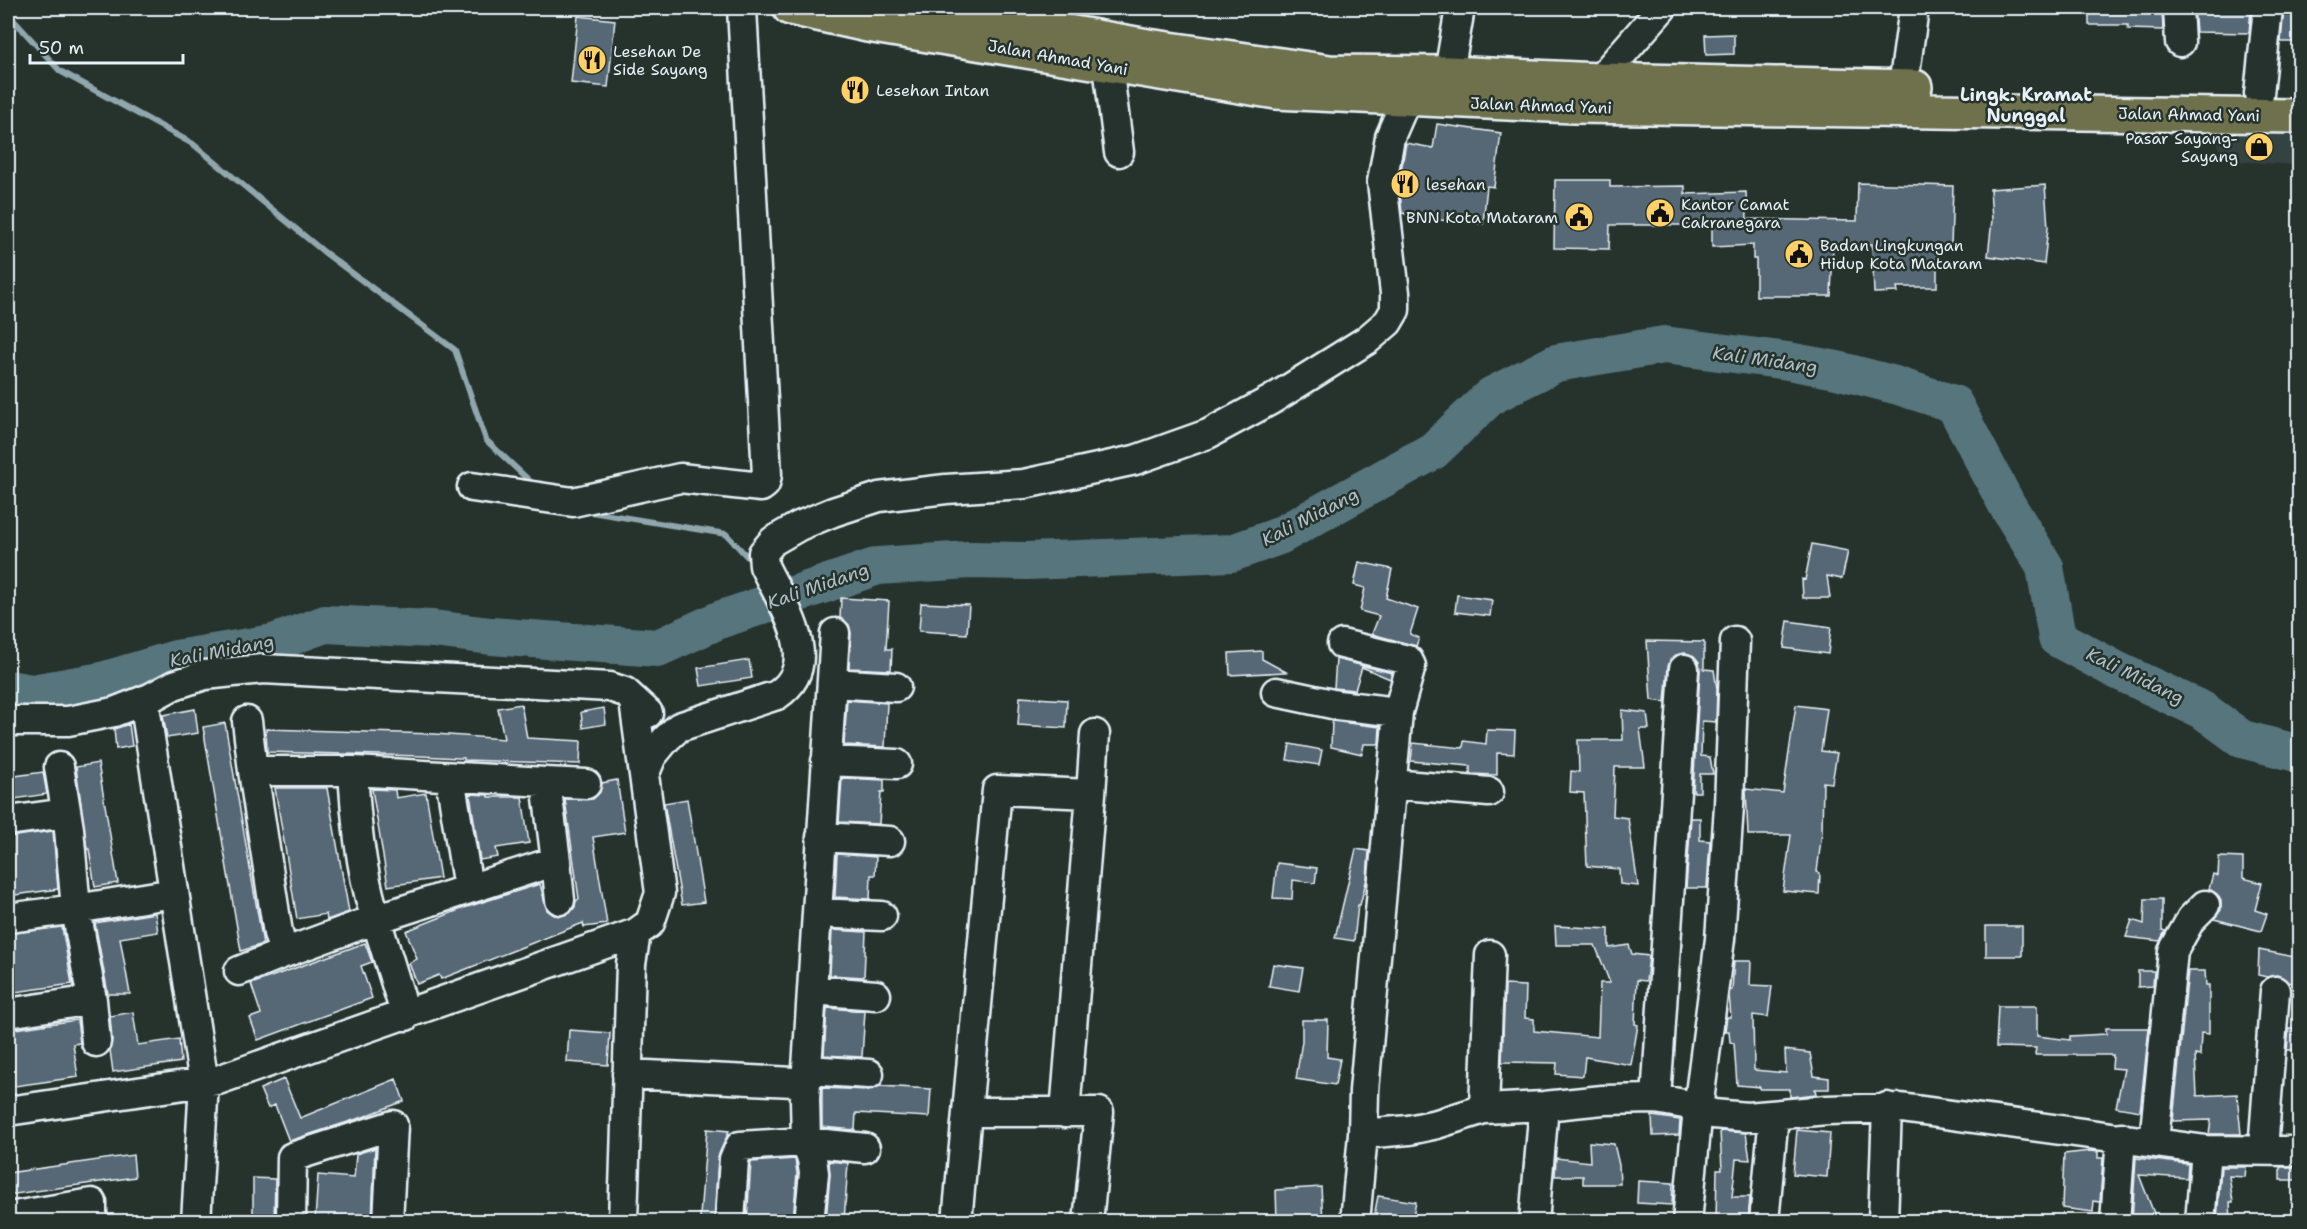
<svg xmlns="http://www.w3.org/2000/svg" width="2307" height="1229" viewBox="0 0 2307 1229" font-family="'Shantell Sans',sans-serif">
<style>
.built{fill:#354342}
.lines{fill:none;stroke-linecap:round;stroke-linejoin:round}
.stream{stroke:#90a7ae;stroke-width:6}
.river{stroke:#56757c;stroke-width:38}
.building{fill:#576874;stroke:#e8f1f8;stroke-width:1.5}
.minor-casing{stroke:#e8f1f8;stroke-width:33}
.highway-casing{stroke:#e8f1f8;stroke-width:38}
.minor{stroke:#26332d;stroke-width:28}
.highway{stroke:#6e714b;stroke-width:33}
.labels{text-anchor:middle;stroke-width:5;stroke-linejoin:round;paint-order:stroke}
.poi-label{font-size:16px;fill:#e8f1f8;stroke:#26332d;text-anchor:start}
.street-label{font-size:16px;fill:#e8f1f8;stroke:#26332d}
.neighbourhood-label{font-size:18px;font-weight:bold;fill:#e8f1f8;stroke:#26332d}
.water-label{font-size:18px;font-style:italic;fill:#aebfc6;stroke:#26332d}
</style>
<rect width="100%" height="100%" fill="#26332d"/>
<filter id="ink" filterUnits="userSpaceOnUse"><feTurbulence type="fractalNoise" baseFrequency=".0167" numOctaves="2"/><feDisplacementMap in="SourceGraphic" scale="12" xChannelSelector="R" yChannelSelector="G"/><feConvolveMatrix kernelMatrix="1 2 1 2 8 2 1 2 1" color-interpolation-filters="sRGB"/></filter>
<g filter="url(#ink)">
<path class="built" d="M 2217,132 L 2299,134 L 2299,165 L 2220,160 Z"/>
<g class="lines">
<path class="stream" d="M 8,14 L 60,71 L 193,144 L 324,252 L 455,350 L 486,440 L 535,486
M 585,511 L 726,534 L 755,565"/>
<path class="river" d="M 8,689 L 32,693 L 102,681 L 176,659 L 273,643 L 325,624 L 433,629 L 491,636 L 658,648 L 719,620 L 878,566 L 969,560 L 1027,561 L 1232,553 L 1279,536 L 1433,451 L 1491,396 L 1556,363 L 1664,345 L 1788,361 L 1837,370 L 1895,385 L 1954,404 L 2007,505 L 2045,567 L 2057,638 L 2116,670 L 2204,711 L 2242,739 L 2300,754"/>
</g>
<path class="building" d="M 2089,8 L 2162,8 L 2163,30 L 2128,29 L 2128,25 L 2089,25 Z
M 2194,8 L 2251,8 L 2249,33 L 2196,32 Z
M 2284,8 L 2300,8 L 2300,42 L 2281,42 Z
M 578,16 L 615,20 L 608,87 L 571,83 Z
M 1734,34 L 1734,54 L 1706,55 L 1705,35 Z
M 1437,124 L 1501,133 L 1494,187 L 1487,186 L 1483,224 L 1440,220 L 1402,213 L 1399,182 L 1406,143 L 1433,148 Z
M 1555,180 L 1610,180 L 1610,187 L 1685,186 L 1685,194 L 1746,192 L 1747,219 L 1857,221 L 1858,183 L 1953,186 L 1951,246 L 1937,246 L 1937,287 L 1897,287 L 1898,292 L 1874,293 L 1872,244 L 1833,243 L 1831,296 L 1756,296 L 1756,259 L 1753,259 L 1753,245 L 1712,247 L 1712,225 L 1610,225 L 1609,249 L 1554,248 Z
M 2045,185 L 2048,228 L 2044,264 L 1988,256 L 1992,220 L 1990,189 Z
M 1812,544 L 1848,551 L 1842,579 L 1827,576 L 1830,598 L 1803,598 L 1802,579 L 1805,580 Z
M 1359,562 L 1392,569 L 1386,598 L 1418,609 L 1410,634 L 1419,638 L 1416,646 L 1372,634 L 1379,616 L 1360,611 L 1365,588 L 1354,585 Z
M 1457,595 L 1492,600 L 1490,616 L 1455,612 Z
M 841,598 L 889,601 L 886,649 L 892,649 L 891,670 L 849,668 L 851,633 L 849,625 L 840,618 Z
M 921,603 L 969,605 L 967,634 L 919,631 Z
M 1788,621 L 1831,627 L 1828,654 L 1784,648 Z
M 1647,641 L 1704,642 L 1704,669 L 1714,670 L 1717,689 L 1716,722 L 1702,721 L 1701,756 L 1710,757 L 1713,774 L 1700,774 L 1700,792 L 1693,792 L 1700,670 L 1699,662 L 1694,656 L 1686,653 L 1676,655 L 1670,660 L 1668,667 L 1665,702 L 1651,700 Z
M 1262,651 L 1262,659 L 1286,672 L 1230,675 L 1229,653 Z
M 1336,659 L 1392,673 L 1390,679 L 1362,667 L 1355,690 L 1334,688 Z
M 749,660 L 752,678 L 701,686 L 698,668 Z
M 1020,697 L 1067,700 L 1066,728 L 1018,725 Z
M 847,700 L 887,703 L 885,747 L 844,745 Z
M 521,704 L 527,738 L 581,741 L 580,764 L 464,760 L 464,758 L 458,758 L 421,756 L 267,752 L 266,729 L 435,734 L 504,739 L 498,708 Z
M 1796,705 L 1827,709 L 1821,751 L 1837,753 L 1832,783 L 1823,782 L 1822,832 L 1817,872 L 1820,873 L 1819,894 L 1783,891 L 1791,835 L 1748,835 L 1746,789 L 1783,793 Z
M 604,708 L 606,724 L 583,728 L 581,712 Z
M 195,709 L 198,733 L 167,738 L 163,715 Z
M 1622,710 L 1647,713 L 1649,729 L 1640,729 L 1645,767 L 1615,767 L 1613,816 L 1628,818 L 1638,886 L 1620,884 L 1619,869 L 1587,866 L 1584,793 L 1570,792 L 1571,771 L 1579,772 L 1578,740 L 1623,740 Z
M 1332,721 L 1380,727 L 1379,744 L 1364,744 L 1362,754 L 1331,747 Z
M 225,723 L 263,944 L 241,951 L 203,727 Z
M 129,724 L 132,746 L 116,749 L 114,729 Z
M 1487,730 L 1515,731 L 1514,754 L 1497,753 L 1497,775 L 1470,774 L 1470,766 L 1411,761 L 1413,743 L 1463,748 L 1464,741 L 1486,744 Z
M 1290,744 L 1322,750 L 1319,765 L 1287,760 Z
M 98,763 L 118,883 L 95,887 L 89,849 L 87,849 L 76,767 Z
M 43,772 L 47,794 L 8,800 L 8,777 Z
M 842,778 L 884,780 L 884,792 L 881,792 L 879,824 L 839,822 Z
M 617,780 L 625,832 L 593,837 L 607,924 L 584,927 L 583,923 L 464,970 L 441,979 L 439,975 L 417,984 L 409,963 L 417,959 L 406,931 L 464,908 L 540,884 L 547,910 L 554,915 L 561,916 L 570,913 L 575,907 L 576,901 L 579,899 L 565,799 L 593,799 L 600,792 L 602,783 Z
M 275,788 L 327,788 L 349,912 L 327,920 L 326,914 L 297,919 Z
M 372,789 L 395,790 L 396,798 L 426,793 L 440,878 L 388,886 Z
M 470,794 L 488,795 L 488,797 L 522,797 L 529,843 L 496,848 L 498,857 L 480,860 Z
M 687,799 L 704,902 L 682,905 L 664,803 Z
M 1691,818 L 1700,818 L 1700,840 L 1710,841 L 1707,888 L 1686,888 Z
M 53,831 L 58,889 L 8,896 L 8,837 Z
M 1356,849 L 1369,851 L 1367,878 L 1360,905 L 1358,905 L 1354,941 L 1335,938 Z
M 837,854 L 876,857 L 875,875 L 871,875 L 870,899 L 835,897 Z
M 2219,857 L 2243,858 L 2243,878 L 2262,883 L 2255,910 L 2267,914 L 2261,931 L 2214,919 L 2221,910 L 2221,901 L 2217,894 L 2209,889 L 2213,874 L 2218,876 Z
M 1277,863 L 1317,868 L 1315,883 L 1293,880 L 1292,899 L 1273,898 Z
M 2145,899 L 2162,899 L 2162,930 L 2165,931 L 2160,941 L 2126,937 L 2132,920 L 2144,924 Z
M 155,913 L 158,932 L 120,938 L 130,994 L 108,994 L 95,923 Z
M 1555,926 L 1609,929 L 1609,948 L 1629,945 L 1632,954 L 1649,956 L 1646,981 L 1637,980 L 1635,1024 L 1638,1025 L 1631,1065 L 1585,1057 L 1583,1076 L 1556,1074 L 1557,1063 L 1502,1062 L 1505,985 L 1526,986 L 1525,1018 L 1534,1019 L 1534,1031 L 1598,1037 L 1600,983 L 1610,983 L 1595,945 L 1556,945 Z
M 1986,926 L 2022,926 L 2022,956 L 1986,956 Z
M 62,927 L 72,984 L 8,993 L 8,934 Z
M 832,930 L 866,932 L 864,977 L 830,975 Z
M 365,943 L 372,962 L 361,966 L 372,998 L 258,1040 L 250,1018 L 261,1014 L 251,984 Z
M 2259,950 L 2300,958 L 2300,984 L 2288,982 L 2277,975 L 2267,977 L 2258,975 Z
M 1734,961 L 1751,961 L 1750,985 L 1772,986 L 1768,1017 L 1753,1015 L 1754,1070 L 1786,1073 L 1785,1050 L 1810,1053 L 1814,1076 L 1829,1078 L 1829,1089 L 1815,1089 L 1816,1094 L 1790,1097 L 1790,1089 L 1760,1089 L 1760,1087 L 1737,1085 L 1734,1043 L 1730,1042 L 1729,1031 L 1725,1031 L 1727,1017 L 1731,1017 L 1729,995 L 1730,990 L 1732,990 Z
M 1273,964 L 1303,968 L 1299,991 L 1269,986 Z
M 2138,971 L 2154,971 L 2153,986 L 2138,987 Z
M 2188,971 L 2205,971 L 2206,985 L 2209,985 L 2209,1034 L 2201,1033 L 2200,1056 L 2195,1055 L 2197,1096 L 2237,1094 L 2241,1134 L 2209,1134 L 2211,1120 L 2173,1121 Z
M 1998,1006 L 2037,1006 L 2037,1036 L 2070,1040 L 2070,1036 L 2106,1034 L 2106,1028 L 2149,1028 L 2140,1111 L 2116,1107 L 2124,1069 L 2112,1068 L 2113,1055 L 2035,1055 L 2036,1048 L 1996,1047 Z
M 827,1008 L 865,1011 L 862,1057 L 824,1055 Z
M 133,1012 L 138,1045 L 179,1039 L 181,1062 L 113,1072 L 110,1050 L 112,1040 L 110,1016 Z
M 77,1020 L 80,1043 L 73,1044 L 78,1077 L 8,1087 L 8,1030 Z
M 1302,1020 L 1328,1020 L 1327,1057 L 1340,1059 L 1335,1085 L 1296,1079 L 1302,1041 Z
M 2289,1029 L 2300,1029 L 2300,1050 L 2287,1050 Z
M 569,1030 L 610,1033 L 608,1065 L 567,1062 Z
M 284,1079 L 300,1118 L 396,1079 L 404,1101 L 363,1117 L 289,1141 L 275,1105 L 268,1108 L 260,1089 Z
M 880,1086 L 931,1089 L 929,1117 L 856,1113 L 855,1130 L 822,1127 L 822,1088 L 868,1090 Z
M 1652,1116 L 1680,1120 L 1679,1135 L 1653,1136 Z
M 707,1129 L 729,1131 L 718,1158 L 714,1221 L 701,1221 L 700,1216 Z
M 1797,1130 L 1830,1133 L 1827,1177 L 1793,1174 Z
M 1720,1131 L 1746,1133 L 1750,1160 L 1736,1159 L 1732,1197 L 1750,1197 L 1748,1221 L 1716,1221 L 1717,1170 L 1722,1170 Z
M 1589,1142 L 1614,1144 L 1619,1165 L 1620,1184 L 1583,1184 L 1583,1176 L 1555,1176 L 1556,1158 L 1590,1162 Z
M 375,1148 L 372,1221 L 315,1221 L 318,1175 L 354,1178 L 356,1154 Z
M 2091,1151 L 2098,1152 L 2098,1158 L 2103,1158 L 2100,1202 L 2094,1201 L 2093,1212 L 2062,1208 L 2064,1154 Z
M 133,1155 L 135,1177 L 8,1195 L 8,1173 Z
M 2136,1158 L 2188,1164 L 2187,1178 L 2139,1175 L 2157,1221 L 2132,1221 Z
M 795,1159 L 797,1173 L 793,1221 L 747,1221 L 751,1162 Z
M 829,1161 L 848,1163 L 844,1221 L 826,1221 L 830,1175 Z
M 2221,1167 L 2246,1167 L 2245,1177 L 2229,1176 L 2233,1202 L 2230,1202 L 2231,1221 L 2217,1221 Z
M 2280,1167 L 2300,1167 L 2300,1180 L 2280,1180 Z
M 253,1178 L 275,1179 L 274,1221 L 253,1221 Z
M 1638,1181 L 1673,1183 L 1672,1205 L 1637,1203 Z
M 1321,1187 L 1323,1221 L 1277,1221 L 1276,1190 Z
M 1378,1196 L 1416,1202 L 1412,1221 L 1373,1221 Z"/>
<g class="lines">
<g class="minor-casing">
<path id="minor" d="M 2178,8 L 2180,42
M 1108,66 L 1119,152
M 1449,73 L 1460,8
M 1599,80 L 1662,8
M 1903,87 L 1914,8
M 2259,94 L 2268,8
M 472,487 L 573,502 L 680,478 L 761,487 L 765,484 L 767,475 L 742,8
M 1342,644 L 1408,660 L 1411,666 L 1398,712 L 1364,1091 L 1363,1134 L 1355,1222
M 832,683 L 896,687
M 1276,692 L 1337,705 L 1398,712
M 144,700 L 204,1083 L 196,1222
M 8,721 L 68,721 L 114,712 L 150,698 L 174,685 L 205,675 L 263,669 L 610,687 L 625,692 L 648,713
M 247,721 L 253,771
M 826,761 L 897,764
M 353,771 L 546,782 L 556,861 L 376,919 L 284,953 L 278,933 L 253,771 L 353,771 C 356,820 360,866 374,913 L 376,919 L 406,1016
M 645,773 L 652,756 L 666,739 L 679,727 L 777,695 C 825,663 782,604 764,566 L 763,553 L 773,541 L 799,526 L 833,512 L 879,497 L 946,489 L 1024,484 L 1135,460 L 1208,434 L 1271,400 L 1367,340 L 1388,322 L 1395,310 L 1395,293 L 1382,182 L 1390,137 L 1406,100
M 450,777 L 468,888
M 546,782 L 586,784
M 1391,784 L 1489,792
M 1091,794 L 1095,734
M 8,821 L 66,813
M 821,837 L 890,841
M 556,861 L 560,900
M 817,913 L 882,916
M 8,918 L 76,909 L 69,829 L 59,767
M 239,971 L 284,953
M 812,990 L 876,995
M 92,1000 L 96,1042
M 8,1013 L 92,1000 L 76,909 L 174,893
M 807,1070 L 869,1074
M 627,1074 L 794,1082
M 1656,1099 L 1684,669
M 1484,1109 L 1490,955
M 8,1111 L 218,1080 L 636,933 L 650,923 L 660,893 L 634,701
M 967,1112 L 997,790 L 1091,794 L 1065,1113
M 1363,1134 L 1409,1130 L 1437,1124 L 1484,1109 L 1544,1106 L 1603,1100 L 1656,1099 L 1690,1105 L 1713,1114 L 1747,1117 L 1827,1110 L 1901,1108 L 2206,1150 L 2300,1151
M 2154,1141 L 2173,951 L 2191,919 L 2205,905
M 2263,1150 L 2275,991
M 8,1217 L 92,1203 L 92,1222
M 291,1222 L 292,1157 L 393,1125 L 388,1222
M 623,1222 L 631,964 L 636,933
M 730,1222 L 734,1159 L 740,1146 L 806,1142 L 865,1148
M 809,1222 L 814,1173 L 812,1159 L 806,1142 L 805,1099 L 835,633
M 957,1222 L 967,1112 L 1099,1112 L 1088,1222
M 1534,1222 L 1544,1106
M 1687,1222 L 1698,1109 L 1720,939 L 1729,806 L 1735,641
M 1764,1222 L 1774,1115
M 1883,1222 L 1887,1107
M 2115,1222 L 2121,1137
M 2200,1222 L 2206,1150"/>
</g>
<g class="highway-casing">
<path id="highway" d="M 790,8 L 867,25 L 1276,92 L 1573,106 L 2300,116
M 930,8 L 1148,46 L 1330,72 L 1449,73 L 1599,80 L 1915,87"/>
</g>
<use href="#minor" class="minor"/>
<use href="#highway" class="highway"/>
</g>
</g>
<defs>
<g id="restaurant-disc" transform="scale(1.5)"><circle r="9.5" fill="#ffd166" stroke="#26332d"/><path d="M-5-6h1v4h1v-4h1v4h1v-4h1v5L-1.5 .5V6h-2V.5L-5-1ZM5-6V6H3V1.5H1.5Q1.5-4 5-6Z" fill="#111"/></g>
<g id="shop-disc" transform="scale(1.5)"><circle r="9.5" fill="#ffd166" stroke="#26332d"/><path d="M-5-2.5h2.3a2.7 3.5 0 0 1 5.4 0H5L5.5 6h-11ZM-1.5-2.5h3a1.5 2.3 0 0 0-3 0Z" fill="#111"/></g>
<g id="civic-disc" transform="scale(1.5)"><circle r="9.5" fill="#ffd166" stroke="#26332d"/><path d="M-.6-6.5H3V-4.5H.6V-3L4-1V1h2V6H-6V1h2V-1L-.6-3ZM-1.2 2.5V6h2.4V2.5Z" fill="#111"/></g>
</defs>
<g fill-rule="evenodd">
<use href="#restaurant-disc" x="592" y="60"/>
<use href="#restaurant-disc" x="855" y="90"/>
<use href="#shop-disc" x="2259" y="147"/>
<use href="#restaurant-disc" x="1405" y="184"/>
<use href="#civic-disc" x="1660" y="213"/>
<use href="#civic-disc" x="1579" y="217"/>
<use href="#civic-disc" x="1799" y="254"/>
</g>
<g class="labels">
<g class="poi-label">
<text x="613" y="57">Lesehan De<tspan x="613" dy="18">Side Sayang</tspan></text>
<text x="876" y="96">Lesehan Intan</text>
<text x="2238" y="144" text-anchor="end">Pasar Sayang-<tspan x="2238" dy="18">Sayang</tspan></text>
<text x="1426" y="190">lesehan</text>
<text x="1681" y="210">Kantor Camat<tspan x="1681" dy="18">Cakranegara</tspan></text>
<text x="1558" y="223" text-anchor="end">BNN Kota Mataram</text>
<text x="1820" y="251">Badan Lingkungan<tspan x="1820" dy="18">Hidup Kota Mataram</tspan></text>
</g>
<g class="street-label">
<text transform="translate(1058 57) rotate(10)" y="6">Jalan Ahmad Yani</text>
<text transform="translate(1541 105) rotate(2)" y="6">Jalan Ahmad Yani</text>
<text transform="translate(2189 114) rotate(1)" y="6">Jalan Ahmad Yani</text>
</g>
<g class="neighbourhood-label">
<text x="2026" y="101">Lingk. Kramat<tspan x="2026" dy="21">Nunggal</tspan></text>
</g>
<g class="water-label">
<text transform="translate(1765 360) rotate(8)" y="6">Kali Midang</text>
<text transform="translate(1310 517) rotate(-27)" y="6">Kali Midang</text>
<text transform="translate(818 586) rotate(-19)" y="6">Kali Midang</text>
<text transform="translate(222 651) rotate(-11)" y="6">Kali Midang</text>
<text transform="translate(2135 676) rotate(26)" y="6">Kali Midang</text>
</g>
</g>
<rect width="2307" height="1229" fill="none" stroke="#26332d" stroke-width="30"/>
<rect x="15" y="15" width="2277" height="1199" fill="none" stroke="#e8f1f8" stroke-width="2" filter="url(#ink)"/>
<path d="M30 54v9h153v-9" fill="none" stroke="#e8f1f8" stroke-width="3"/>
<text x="39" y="54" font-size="18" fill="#e8f1f8" stroke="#26332d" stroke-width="4.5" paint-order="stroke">50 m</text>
</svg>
